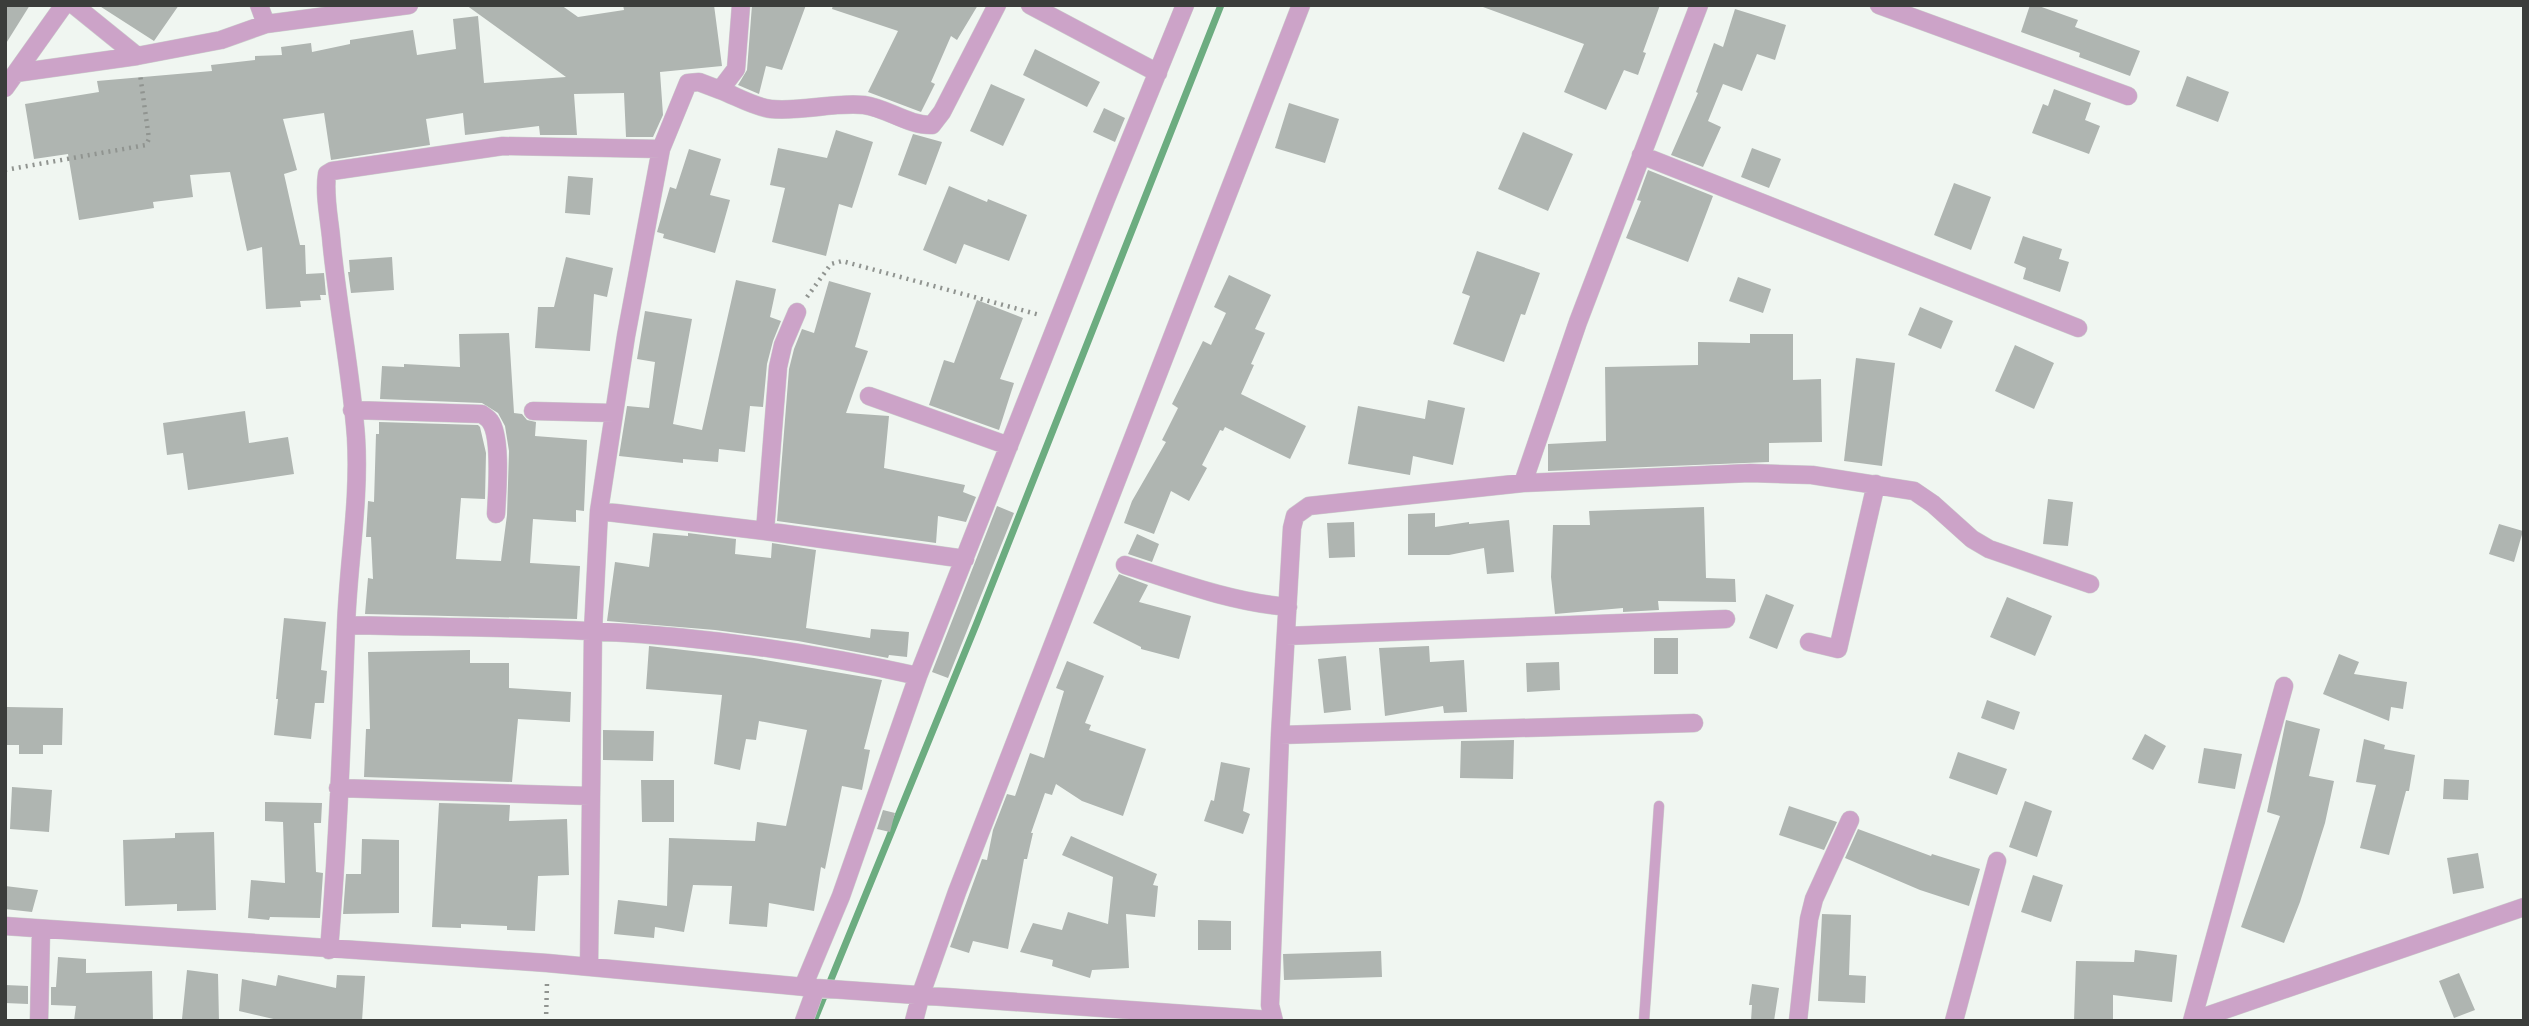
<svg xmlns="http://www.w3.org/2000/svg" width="2529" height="1026" viewBox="0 0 2529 1026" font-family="Inter,sans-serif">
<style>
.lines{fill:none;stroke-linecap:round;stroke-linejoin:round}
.stream{stroke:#6cac80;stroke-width:7}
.building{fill:#afb5b1}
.lane-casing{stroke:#ccd1cd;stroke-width:11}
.street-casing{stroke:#ccd1cd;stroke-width:19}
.path{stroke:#909490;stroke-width:4.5;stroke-dasharray:2 5;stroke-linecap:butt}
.lane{stroke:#cca3c8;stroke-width:10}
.street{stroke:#cca3c8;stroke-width:18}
</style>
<rect width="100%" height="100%" fill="#f0f6f1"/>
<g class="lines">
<path class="stream" d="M 814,1021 L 976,625 L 1221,5"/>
</g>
<path class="building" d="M 5,5 L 30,5 L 5,45 Z
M 98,5 L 179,5 L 154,41 Z
M 466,5 L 561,5 L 578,17 L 624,10 L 623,5 L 714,5 L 722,66 L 660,72 L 663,115 L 653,137 L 626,137 L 624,93 L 574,94 L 577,135 L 540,135 L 539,126 L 465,135 L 463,113 L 426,119 L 430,145 L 331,160 L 324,113 L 283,119 L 297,170 L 284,174 L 300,245 L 305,245 L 306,274 L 324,273 L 326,295 L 320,295 L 321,300 L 300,301 L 301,307 L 266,309 L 262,247 L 247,251 L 230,172 L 190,175 L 193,197 L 153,202 L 154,208 L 79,220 L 68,154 L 34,159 L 25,104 L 99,92 L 97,81 L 212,71 L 211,65 L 255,60 L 255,56 L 282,55 L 281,47 L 311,43 L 312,52 L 350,44 L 350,40 L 413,30 L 417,55 L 456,49 L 453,19 L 478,16 L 484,83 L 566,77 Z
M 752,5 L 806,5 L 782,70 L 766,66 L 759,94 L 738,85 L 747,70 Z
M 833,5 L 978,5 L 957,40 L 951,36 L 931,82 L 935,84 L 921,112 L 868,92 L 898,31 L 832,9 Z
M 1484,5 L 1660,5 L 1643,52 L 1646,53 L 1638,75 L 1624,70 L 1606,110 L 1564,92 L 1584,44 L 1483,7 Z
M 2030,5 L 2036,5 L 2078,20 L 2075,27 L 2140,51 L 2130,76 L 2079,57 L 2080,53 L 2021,32 Z
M 1735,9 L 1786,25 L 1775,60 L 1757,54 L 1742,91 L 1723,84 L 1708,121 L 1721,127 L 1703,167 L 1671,155 L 1698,93 L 1696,92 L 1714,43 L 1723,47 Z
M 1035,49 L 1100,82 L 1087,107 L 1023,75 Z
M 2187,76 L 2229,92 L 2218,122 L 2176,106 Z
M 991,84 L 1025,99 L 1003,146 L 970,131 Z
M 2054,89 L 2091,103 L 2085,120 L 2100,126 L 2089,154 L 2032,133 L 2043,104 L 2048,106 Z
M 1289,103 L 1339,119 L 1325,163 L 1275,148 Z
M 1104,108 L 1125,118 L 1115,142 L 1093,132 Z
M 836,130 L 873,142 L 852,208 L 839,204 L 826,256 L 772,242 L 785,188 L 770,185 L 778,148 L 827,158 Z
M 1523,132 L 1573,154 L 1548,211 L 1498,189 Z
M 913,134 L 942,142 L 926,185 L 898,175 Z
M 1752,148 L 1781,159 L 1769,188 L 1741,177 Z
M 689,149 L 721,159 L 710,195 L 730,200 L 715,253 L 663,238 L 664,234 L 657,232 L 670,187 L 676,189 Z
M 1648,170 L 1713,196 L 1688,262 L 1626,238 L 1641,201 L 1637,200 Z
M 568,176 L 593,178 L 590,215 L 565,213 Z
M 1954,183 L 1991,197 L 1971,250 L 1934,235 Z
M 949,186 L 987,202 L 988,199 L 1027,215 L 1009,261 L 964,244 L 956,264 L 923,250 Z
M 2023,236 L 2062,249 L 2059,259 L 2069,262 L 2060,292 L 2023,279 L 2026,268 L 2014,263 Z
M 1477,251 L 1540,273 L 1525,315 L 1521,314 L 1504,362 L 1453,344 L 1470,296 L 1462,293 Z
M 392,257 L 394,290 L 351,293 L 348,272 L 350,272 L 349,260 Z
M 566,257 L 613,268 L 607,297 L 594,294 L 590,351 L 535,348 L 538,307 L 554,307 Z
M 1229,275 L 1271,295 L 1255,329 L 1265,333 L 1251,364 L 1254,365 L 1241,394 L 1306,426 L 1290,459 L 1225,427 L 1223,431 L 1220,430 L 1202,465 L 1207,468 L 1189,501 L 1171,491 L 1154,534 L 1124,523 L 1132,501 L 1166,442 L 1162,440 L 1178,408 L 1172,404 L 1203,341 L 1211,345 L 1226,313 L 1214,307 Z
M 1738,277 L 1771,289 L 1763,313 L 1729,301 Z
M 736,280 L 776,289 L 770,317 L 781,321 L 773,341 L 767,364 L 763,407 L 750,406 L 745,452 L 719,449 L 718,462 L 683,459 L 683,463 L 619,456 L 627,406 L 649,408 L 655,362 L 637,359 L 645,311 L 692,319 L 673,424 L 702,430 Z
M 829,281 L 871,293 L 855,347 L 868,351 L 846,413 L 889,416 L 884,468 L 965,485 L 963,492 L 976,497 L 966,522 L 938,516 L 936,543 L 777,521 L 789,369 L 794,349 L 802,329 L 814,333 Z
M 977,300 L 1023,318 L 1000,379 L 1014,383 L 999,430 L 929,405 L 944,360 L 954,363 Z
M 1920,307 L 1953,321 L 1941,349 L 1908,335 Z
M 509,333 L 514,413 L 522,414 L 527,420 L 536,422 L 535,436 L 587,440 L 584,511 L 576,510 L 576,522 L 533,519 L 530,563 L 580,566 L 577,619 L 365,614 L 368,578 L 373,579 L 371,537 L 366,537 L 368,501 L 374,502 L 376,434 L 379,434 L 379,422 L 478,425 L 480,427 L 486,453 L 485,499 L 461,498 L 456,559 L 501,561 L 507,515 L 509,451 L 505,426 L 498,413 L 482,403 L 380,399 L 382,366 L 404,367 L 404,364 L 460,367 L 459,334 Z
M 1750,334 L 1793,334 L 1793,380 L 1821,379 L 1822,442 L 1769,443 L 1769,462 L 1548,471 L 1548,444 L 1606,441 L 1605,367 L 1698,365 L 1698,342 L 1750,343 Z
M 2015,345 L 2054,363 L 2034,409 L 1995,391 Z
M 1856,358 L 1895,363 L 1882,466 L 1844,461 Z
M 1428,400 L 1465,408 L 1453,465 L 1413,456 L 1410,475 L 1348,464 L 1358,406 L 1425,419 Z
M 245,411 L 249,443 L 288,437 L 294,474 L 188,490 L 183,453 L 167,455 L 163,423 Z
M 2048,499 L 2073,502 L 2068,546 L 2043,544 Z
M 997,506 L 1014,513 L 948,678 L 932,672 Z
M 1704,507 L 1706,578 L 1735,579 L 1736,602 L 1658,601 L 1659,610 L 1623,612 L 1623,608 L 1555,614 L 1551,577 L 1553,525 L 1590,525 L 1589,511 Z
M 1435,513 L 1435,527 L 1469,522 L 1469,524 L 1509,520 L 1514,572 L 1487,574 L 1484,548 L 1449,555 L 1408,555 L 1408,514 Z
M 1354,522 L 1355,557 L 1329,558 L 1327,523 Z
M 2499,524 L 2523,531 L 2514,562 L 2489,554 Z
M 653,533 L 688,536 L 688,533 L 736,539 L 735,554 L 771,558 L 772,543 L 816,550 L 806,628 L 870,638 L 871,629 L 909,632 L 907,657 L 889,655 L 888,658 L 798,641 L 715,630 L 607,621 L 615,562 L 649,567 Z
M 1137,534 L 1159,544 L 1152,562 L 1128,554 Z
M 1119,574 L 1148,585 L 1139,602 L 1191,616 L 1179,659 L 1141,649 L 1141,647 L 1093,623 Z
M 1766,594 L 1794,605 L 1777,649 L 1749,638 Z
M 2007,597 L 2052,616 L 2035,656 L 1990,637 Z
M 284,618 L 326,622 L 321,670 L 327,671 L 324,703 L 315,703 L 311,739 L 274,735 L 278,699 L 276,699 Z
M 1654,638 L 1678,638 L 1678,674 L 1654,674 Z
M 649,646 L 754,658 L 882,680 L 864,749 L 870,750 L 862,790 L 842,786 L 825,869 L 821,867 L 814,911 L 769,903 L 767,927 L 729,924 L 732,886 L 693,885 L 684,932 L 655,927 L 654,938 L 614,934 L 618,900 L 667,906 L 669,838 L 755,841 L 757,822 L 786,826 L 807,730 L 759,721 L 756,740 L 746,739 L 740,770 L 714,764 L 722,695 L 646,689 Z
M 1429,646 L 1430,662 L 1464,660 L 1467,712 L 1444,713 L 1443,706 L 1385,716 L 1379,648 Z
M 470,650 L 470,663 L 509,663 L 509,688 L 571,692 L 570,722 L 518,719 L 512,782 L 364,777 L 366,729 L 370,729 L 368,652 Z
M 2339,654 L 2359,662 L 2354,674 L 2407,682 L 2403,709 L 2391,707 L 2389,721 L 2323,694 Z
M 1346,656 L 1351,710 L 1324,713 L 1318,659 Z
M 1067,661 L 1104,676 L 1085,723 L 1091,725 L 1089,730 L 1146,749 L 1123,816 L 1082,801 L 1056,784 L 1052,795 L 1045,793 L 1031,833 L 1033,833 L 1027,859 L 1024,859 L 1008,949 L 973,941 L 969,953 L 950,947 L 982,859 L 987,860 L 993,830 L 1007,794 L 1015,796 L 1030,753 L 1044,758 L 1064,691 L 1056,688 Z
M 1559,662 L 1560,690 L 1527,692 L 1526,663 Z
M 1987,700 L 2020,712 L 2014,730 L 1981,718 Z
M 7,707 L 63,708 L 62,745 L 43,745 L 43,754 L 19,754 L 19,745 L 7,745 Z
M 2286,720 L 2320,729 L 2309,776 L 2334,781 L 2325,823 L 2300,902 L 2284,943 L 2241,927 L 2280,816 L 2267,812 Z
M 603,730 L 654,731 L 653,761 L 603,760 Z
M 2145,734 L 2166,746 L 2153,770 L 2132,759 Z
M 2364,739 L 2385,745 L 2384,749 L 2415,755 L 2409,791 L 2406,791 L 2389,855 L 2360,848 L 2376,785 L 2356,782 Z
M 1514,740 L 1513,779 L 1460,778 L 1461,741 Z
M 2204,748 L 2242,754 L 2235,789 L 2198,783 Z
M 1958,752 L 2007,769 L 1997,795 L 1949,778 Z
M 1221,762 L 1250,768 L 1243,811 L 1250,814 L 1243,834 L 1204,821 L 1211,800 L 1214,801 Z
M 2444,779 L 2469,780 L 2468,800 L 2443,799 Z
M 641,780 L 674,780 L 674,822 L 642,822 Z
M 12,787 L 52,790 L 49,832 L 10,829 Z
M 2025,801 L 2052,811 L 2037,857 L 2009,847 Z
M 265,802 L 322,803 L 321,823 L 314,823 L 316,872 L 323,873 L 320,918 L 270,917 L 269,920 L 248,918 L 251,880 L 285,883 L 283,822 L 265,821 Z
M 439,803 L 510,805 L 509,821 L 567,819 L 569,875 L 538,876 L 535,931 L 507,930 L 507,926 L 461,924 L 461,928 L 432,927 Z
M 1789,806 L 1837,822 L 1824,850 L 1779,835 Z
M 883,810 L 895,813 L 890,832 L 877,829 Z
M 1858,829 L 1931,856 L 1932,854 L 1980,869 L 1969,906 L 1920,890 L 1845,858 Z
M 214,832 L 216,910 L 177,911 L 177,904 L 125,906 L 123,840 L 175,838 L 175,833 Z
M 1071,836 L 1157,874 L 1153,885 L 1158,886 L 1155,917 L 1126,914 L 1129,968 L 1092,970 L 1090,978 L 1052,966 L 1053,960 L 1020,952 L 1033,923 L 1062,930 L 1068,912 L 1108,924 L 1113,877 L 1062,855 Z
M 362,839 L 399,840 L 399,913 L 343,914 L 346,874 L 361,874 Z
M 2478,853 L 2484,888 L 2453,894 L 2447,858 Z
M 2033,875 L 2063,885 L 2051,922 L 2021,912 Z
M 5,886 L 38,890 L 32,912 L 5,909 Z
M 1822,914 L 1851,915 L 1849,975 L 1866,976 L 1865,1003 L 1818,1001 Z
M 1198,920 L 1231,921 L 1231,950 L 1198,950 Z
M 2135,950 L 2177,955 L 2172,1002 L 2113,995 L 2113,1021 L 2074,1021 L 2076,961 L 2134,962 Z
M 1381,951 L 1382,977 L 1284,980 L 1283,954 Z
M 58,957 L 86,959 L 86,973 L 152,971 L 153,1021 L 74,1021 L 76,1006 L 51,1005 L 51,987 L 56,987 Z
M 187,970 L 218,974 L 219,1021 L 182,1019 Z
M 2459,973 L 2475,1010 L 2454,1018 L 2439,981 Z
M 278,975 L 336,988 L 337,975 L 365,976 L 362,1021 L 282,1021 L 239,1011 L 242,979 L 276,986 Z
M 1752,984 L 1779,988 L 1774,1021 L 1751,1021 L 1752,1005 L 1749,1005 Z
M 5,985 L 28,986 L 28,1004 L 5,1003 Z"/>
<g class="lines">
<g class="lane-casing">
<path id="lane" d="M 1644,1021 L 1659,806"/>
</g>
<g class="street-casing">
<path id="street" d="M 74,5 L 137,56 L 221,40 L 266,24 L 409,5
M 259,5 L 266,24
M 1030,5 L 1158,73
M 1879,5 L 2128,96
M 16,73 L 137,56
M 5,88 L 64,5
M 720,90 C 736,96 754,107 771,109 C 802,112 833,102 864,105 C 887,108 909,126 932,125 L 942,112 L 997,5
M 1641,155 L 2078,328
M 869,396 L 1009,446
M 352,410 L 482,414 C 484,416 488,418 490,421 C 502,437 497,493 496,514
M 533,411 L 614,413
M 1523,483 L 1578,322 L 1699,5
M 599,511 L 765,531 L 778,367 L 783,345 L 797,312
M 765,531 L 965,559
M 1125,565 C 1178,582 1231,602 1288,607
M 346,625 C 427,627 509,627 591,631 C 700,636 811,652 918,676
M 1286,636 L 1726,619
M 1809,642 L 1838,649 L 1876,484
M 1280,735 L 1694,723
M 338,788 L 590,796
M 5,926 L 547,963 L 816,988 L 1273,1020
M 329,950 C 338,842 342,735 346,627 C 348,564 360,501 356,437 C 351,370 337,304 331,237 C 329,217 324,194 327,174 L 332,171 L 503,146 L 661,149
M 589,967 L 593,631 L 599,511 L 626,336 L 661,149 L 688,83 L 699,82 L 720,90 L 736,69 L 741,5
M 803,987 L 841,896 L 918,676 L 1106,199 L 1185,5
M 39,1021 L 41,930
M 804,1021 L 816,988
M 914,1021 L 921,994 L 957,892 L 1301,5
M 1274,1021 L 1270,1005 L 1280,735 L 1292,528 L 1295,516 L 1309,506 L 1523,483 L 1750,473 L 1812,475 L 1914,491 L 1933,504 L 1972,539 L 1989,549 L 2090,584
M 1798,1021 L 1809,919 L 1814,899 L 1850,820
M 1954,1021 L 1997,861
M 2192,1021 L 2524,907
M 2192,1021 L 2284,686"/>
</g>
<path class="path" d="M 5,170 L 146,145 L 149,139 L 140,74
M 807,297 L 831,264 L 842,261 L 1040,315
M 546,1021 L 547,983"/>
<use href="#lane" class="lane"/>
<use href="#street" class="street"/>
</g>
<rect width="2529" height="1026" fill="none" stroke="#3b3d3b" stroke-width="14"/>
</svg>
